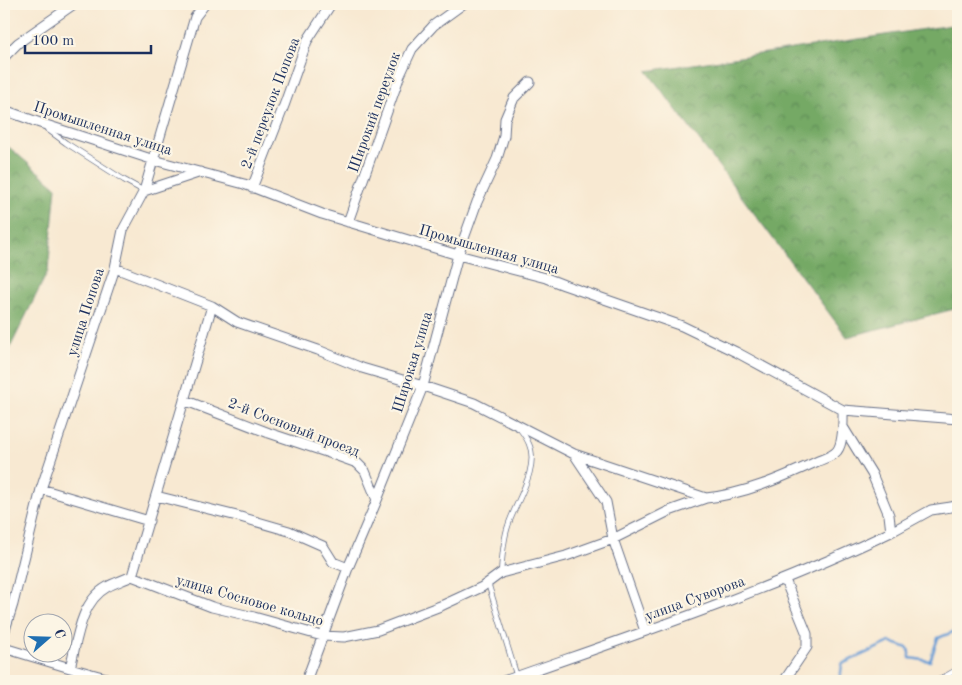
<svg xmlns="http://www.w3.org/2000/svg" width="962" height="685" viewBox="0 0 962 685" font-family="'Old Standard TT',serif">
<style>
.forest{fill:url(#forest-crowns);stroke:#486c62}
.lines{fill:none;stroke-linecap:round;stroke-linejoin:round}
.stream{stroke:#689dd5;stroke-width:2.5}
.lane-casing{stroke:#687087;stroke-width:6}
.street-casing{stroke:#687087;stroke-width:11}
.lane{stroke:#fff;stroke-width:4.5}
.street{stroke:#fff;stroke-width:9}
.labels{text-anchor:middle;stroke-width:4.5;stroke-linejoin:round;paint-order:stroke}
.street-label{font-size:15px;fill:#1b2f5e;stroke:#fcf5e5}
</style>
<defs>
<pattern id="forest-crowns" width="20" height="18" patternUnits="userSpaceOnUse" patternTransform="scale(1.25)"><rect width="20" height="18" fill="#74a965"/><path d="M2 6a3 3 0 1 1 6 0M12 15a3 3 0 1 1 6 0" fill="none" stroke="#5e8a56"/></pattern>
</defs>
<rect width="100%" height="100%" fill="#fcf5e5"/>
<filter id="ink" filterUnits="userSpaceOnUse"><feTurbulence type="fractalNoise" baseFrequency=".02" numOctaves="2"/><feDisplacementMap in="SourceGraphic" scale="10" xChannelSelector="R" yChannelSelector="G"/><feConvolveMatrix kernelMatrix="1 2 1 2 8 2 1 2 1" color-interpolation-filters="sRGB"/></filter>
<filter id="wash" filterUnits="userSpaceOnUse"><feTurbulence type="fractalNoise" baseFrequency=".0096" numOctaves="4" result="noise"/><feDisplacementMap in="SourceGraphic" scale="20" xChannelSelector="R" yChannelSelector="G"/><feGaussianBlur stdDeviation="1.12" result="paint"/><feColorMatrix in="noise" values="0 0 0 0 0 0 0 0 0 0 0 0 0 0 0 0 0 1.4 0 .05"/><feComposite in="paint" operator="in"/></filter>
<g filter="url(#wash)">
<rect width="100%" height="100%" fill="#f8e9d2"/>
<path class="forest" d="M 958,24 L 958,308 L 847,337 L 647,71 Z
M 4,145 L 10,148 L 56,187 L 48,271 L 4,360 Z"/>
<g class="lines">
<path class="stream" d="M 840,681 L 842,664 L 890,642 L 908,648 L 910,658 L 930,661 L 938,638 L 958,630"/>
</g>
</g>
<g filter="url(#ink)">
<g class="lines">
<g class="lane-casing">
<path id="lane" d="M 47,129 L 66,143 L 124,180 L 144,191
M 501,573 C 502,558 503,541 508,526 C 515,503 540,468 529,444 C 527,439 523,433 519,428
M 488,583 L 517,677
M 937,681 L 958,669"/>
</g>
<g class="street-casing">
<path id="street" d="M 4,57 L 18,43 L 74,4
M 4,110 L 40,123 L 154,160 L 244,184 L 322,214 L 458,255 L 546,278 L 564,285 L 682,326 L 736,352 L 843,410 L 958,419
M 252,188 L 285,103 L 307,41 L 331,4
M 144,191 L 201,172
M 348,222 L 400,75 L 412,49 L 434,25 L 463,4
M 115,268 L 212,306 L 237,322 L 318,350 L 362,368 L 423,386 L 474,403 L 574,454 L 706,498 C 745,494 781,478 816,462 C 822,459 832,457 837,451 C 844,442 843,421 843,410
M 212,306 L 132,576 L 212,607 L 254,617 L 322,636 L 344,637 L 378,630 L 443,605 L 482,587 L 501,573 L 566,556 L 613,539 L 669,511 L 706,498
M 184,400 L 269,433 L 332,454 L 357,463 L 365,471 L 377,500
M 574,454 L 606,502 L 613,539 L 645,631
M 41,489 L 149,521
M 156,496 L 237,516 L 289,531 L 323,546 L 333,562 L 348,568
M 891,532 L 931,510 L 951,507 L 958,505
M 4,633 L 13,604 L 41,489 L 115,268 L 123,230 L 144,191 L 195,17 L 205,4
M 4,648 L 70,668 L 117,681
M 70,668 C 77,641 80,602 107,587 C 114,583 124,580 132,576
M 306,681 L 348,568 L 377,500 L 423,386 L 458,255 L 477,202 L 497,159 L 504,136 L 505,119 L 514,98 L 530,82
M 504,681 C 634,635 766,592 891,532 L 889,515 L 872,474 L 843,427
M 784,681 L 807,647 L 807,634 L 785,580"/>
</g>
<use href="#lane" class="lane"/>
<use href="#street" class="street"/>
</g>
</g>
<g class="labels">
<g class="street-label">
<text transform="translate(270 103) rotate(-69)" y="5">2-й переулок Попова</text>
<text transform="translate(374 112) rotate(-70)" y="5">Широкий переулок</text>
<text transform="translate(103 128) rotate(18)" y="5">Промышленная улица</text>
<text transform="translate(489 249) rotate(16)" y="5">Промышленная улица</text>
<text transform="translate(85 312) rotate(-72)" y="5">улица Попова</text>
<text transform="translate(412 362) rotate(-73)" y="5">Широкая улица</text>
<text transform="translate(294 427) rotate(21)" y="5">2-й Сосновый проезд</text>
<text transform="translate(695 598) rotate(-20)" y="5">улица Суворова</text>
<text transform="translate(250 600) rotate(16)" y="5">улица Сосновое кольцо</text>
</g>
</g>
<rect width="962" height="685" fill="none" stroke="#fcf5e5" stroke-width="20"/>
<g transform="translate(48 638) rotate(70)"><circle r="24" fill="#fcf5e5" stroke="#a2a6af"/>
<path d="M0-4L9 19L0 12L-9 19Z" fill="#1f6fb2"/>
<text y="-8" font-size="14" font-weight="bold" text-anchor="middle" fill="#1b2f5e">С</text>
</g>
<path d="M25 45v8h126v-8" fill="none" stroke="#1b2f5e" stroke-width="2.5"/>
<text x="32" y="45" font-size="15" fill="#1b2f5e" stroke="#fcf5e5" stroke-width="4" paint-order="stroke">100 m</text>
</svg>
